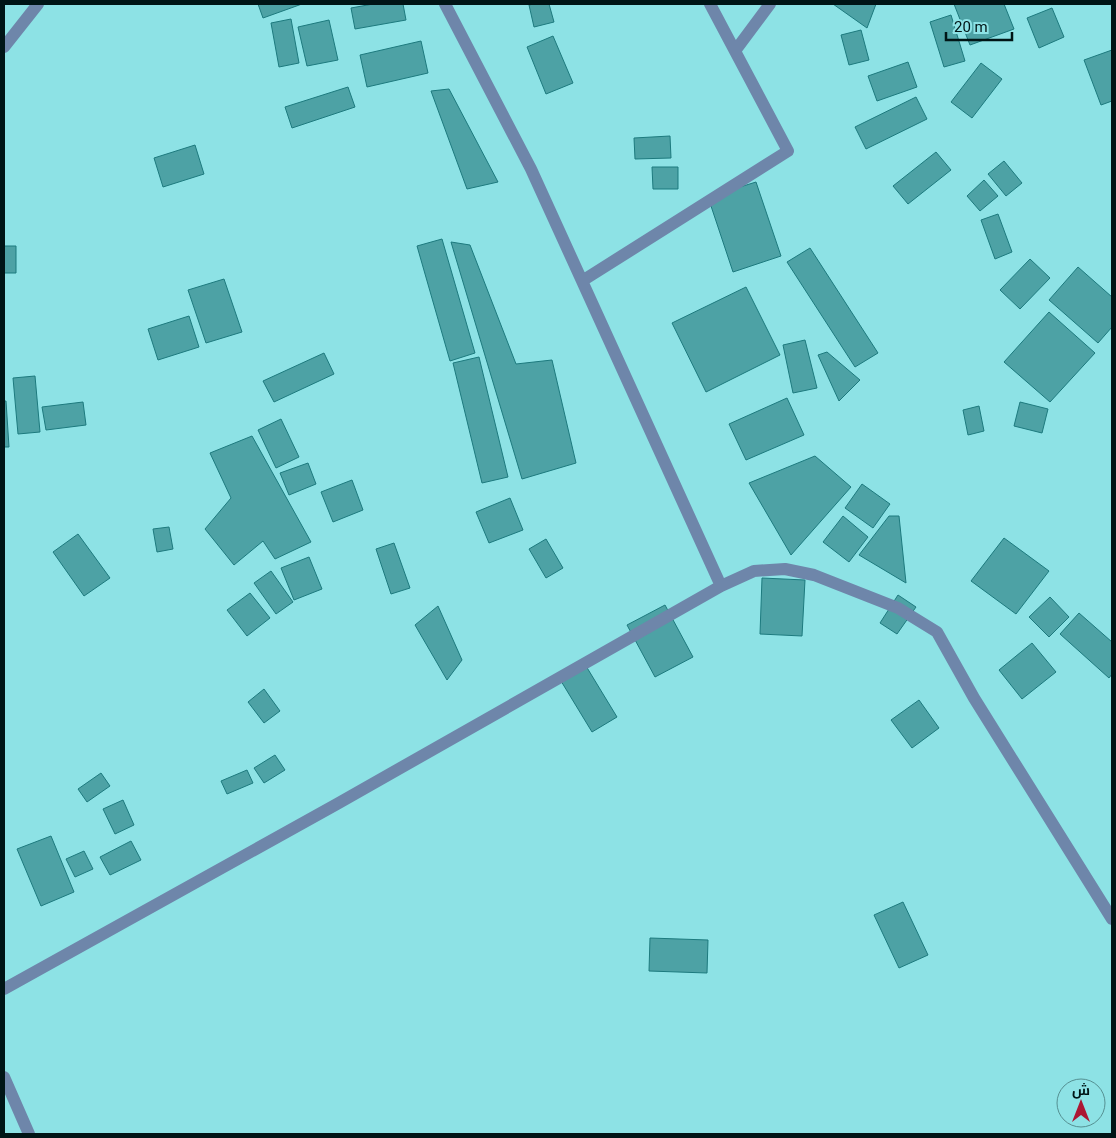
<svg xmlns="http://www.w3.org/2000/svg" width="1116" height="1138" viewBox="0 0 1116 1138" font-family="Roboto,Cairo,sans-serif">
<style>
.building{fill:#4da2a5;stroke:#1d7a7e}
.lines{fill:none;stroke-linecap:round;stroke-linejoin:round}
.minor{stroke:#6e86aa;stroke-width:12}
</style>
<rect width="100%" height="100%" fill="#8de2e5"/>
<path class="building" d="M 258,4 L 302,4 L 263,18 Z
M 373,4 L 403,4 L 406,20 L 355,29 L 351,8 Z
M 534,4 L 549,4 L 554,22 L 534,27 L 529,5 Z
M 833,4 L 876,4 L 867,28 Z
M 954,4 L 1004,4 L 1014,29 L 970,45 Z
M 1052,8 L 1064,37 L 1039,48 L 1027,18 Z
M 951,15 L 965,61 L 944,67 L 930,22 Z
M 291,19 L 299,63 L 279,67 L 271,23 Z
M 329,20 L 338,60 L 307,66 L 298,27 Z
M 861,30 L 869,60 L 849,65 L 841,35 Z
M 553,36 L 573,83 L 546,94 L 527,47 Z
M 421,41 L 428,73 L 367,87 L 360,55 Z
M 1112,50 L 1112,101 L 1101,105 L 1084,60 Z
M 908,62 L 917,87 L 877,101 L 868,76 Z
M 981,63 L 1002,79 L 972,118 L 951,102 Z
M 348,87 L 355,107 L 292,128 L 285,107 Z
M 449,89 L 498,182 L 467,189 L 431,91 Z
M 916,97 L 927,119 L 866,149 L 855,127 Z
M 670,136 L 671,158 L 635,159 L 634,138 Z
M 195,145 L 204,174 L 163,187 L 154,158 Z
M 936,152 L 951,170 L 908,204 L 893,186 Z
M 1004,161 L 1022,183 L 1006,196 L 988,174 Z
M 652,167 L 678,167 L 678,189 L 653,189 Z
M 984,180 L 998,196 L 980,211 L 967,196 Z
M 756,182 L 781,256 L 733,272 L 708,197 Z
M 998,214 L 1012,252 L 995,259 L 981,220 Z
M 442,239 L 475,353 L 450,361 L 417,246 Z
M 451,242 L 470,245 L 516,364 L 552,360 L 576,463 L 522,479 Z
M 4,246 L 16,246 L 16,273 L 4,273 Z
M 810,248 L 878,353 L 855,367 L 787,262 Z
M 1030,259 L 1050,278 L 1020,309 L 1000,290 Z
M 1078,267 L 1112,297 L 1112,327 L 1098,343 L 1049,300 Z
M 224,279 L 242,332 L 206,343 L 188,290 Z
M 746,287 L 780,355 L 706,392 L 672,323 Z
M 1049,312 L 1095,353 L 1050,402 L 1004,362 Z
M 189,316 L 199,347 L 158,360 L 148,329 Z
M 805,340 L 817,388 L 793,393 L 783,345 Z
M 827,352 L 860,380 L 839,401 L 818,355 Z
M 324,353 L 334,374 L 274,402 L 263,381 Z
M 479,357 L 508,477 L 482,483 L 453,363 Z
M 35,376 L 40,432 L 18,434 L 13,378 Z
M 787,398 L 804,435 L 746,460 L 729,424 Z
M 4,401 L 6,401 L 9,447 L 4,447 Z
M 83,402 L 86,425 L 46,430 L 42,407 Z
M 1020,402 L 1048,409 L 1042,433 L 1014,426 Z
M 979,406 L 984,431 L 968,435 L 963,410 Z
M 281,419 L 299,457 L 276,468 L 258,430 Z
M 252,436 L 311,542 L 275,559 L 263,541 L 234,565 L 205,529 L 231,498 L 210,453 Z
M 815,456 L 851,487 L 791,555 L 749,483 Z
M 308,463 L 316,484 L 289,495 L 280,473 Z
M 352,480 L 363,510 L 333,522 L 321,492 Z
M 862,484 L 890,504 L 873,528 L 845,508 Z
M 510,498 L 523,530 L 489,543 L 476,512 Z
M 843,516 L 868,537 L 849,562 L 823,542 Z
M 889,516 L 899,516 L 906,583 L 859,555 Z
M 169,527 L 173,549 L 157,552 L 153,529 Z
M 78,534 L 110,578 L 84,596 L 53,552 Z
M 1004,538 L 1049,571 L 1016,614 L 971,581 Z
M 546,539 L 563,568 L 546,578 L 529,549 Z
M 394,543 L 410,588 L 391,594 L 376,549 Z
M 309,557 L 322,589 L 294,600 L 281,568 Z
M 271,571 L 293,602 L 276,614 L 254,583 Z
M 762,578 L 805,580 L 802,636 L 760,634 Z
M 250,593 L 270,618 L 247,636 L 227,610 Z
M 898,595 L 916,607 L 897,634 L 880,623 Z
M 1050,597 L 1069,617 L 1049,637 L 1029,617 Z
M 665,605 L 693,657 L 655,677 L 627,625 Z
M 438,606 L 462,660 L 447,680 L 415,625 Z
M 1079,613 L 1112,642 L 1112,674 L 1109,678 L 1060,634 Z
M 1032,643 L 1056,672 L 1022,699 L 999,670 Z
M 586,666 L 617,717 L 592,732 L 561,681 Z
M 264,689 L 280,711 L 264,723 L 248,702 Z
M 919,700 L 939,728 L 912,748 L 891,720 Z
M 275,755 L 285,770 L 264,783 L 254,768 Z
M 247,770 L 253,783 L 227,794 L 221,781 Z
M 101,773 L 110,786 L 87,802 L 78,789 Z
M 123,800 L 134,825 L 115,834 L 103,809 Z
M 51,836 L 74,892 L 41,906 L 17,849 Z
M 131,841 L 141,860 L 110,875 L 100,857 Z
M 84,851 L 93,869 L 75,877 L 66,859 Z
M 903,902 L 928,955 L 899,968 L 874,915 Z
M 650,938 L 708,940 L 707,973 L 649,971 Z"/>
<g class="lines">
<path class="minor" d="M 445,4 L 531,169 L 721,586
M 4,47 L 38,4
M 735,51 L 770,4
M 582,281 L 788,151 L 710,4
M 4,989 L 337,804 L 721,586 L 754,571 L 785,569 L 814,575 L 898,608 L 937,632 L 974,698 L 1112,919
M 4,1077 L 29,1134"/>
</g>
<rect width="1116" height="1138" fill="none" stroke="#001516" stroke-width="10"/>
<g transform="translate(1081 1103)"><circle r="24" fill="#8de2e5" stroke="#559092"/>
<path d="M0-4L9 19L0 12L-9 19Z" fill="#ac1733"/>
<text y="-8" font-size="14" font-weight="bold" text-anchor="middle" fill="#001516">ش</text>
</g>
<path d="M946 32v8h66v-8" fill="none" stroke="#001516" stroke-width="2.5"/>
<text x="954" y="32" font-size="15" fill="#001516" stroke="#8de2e5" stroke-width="4" paint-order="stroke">20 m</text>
</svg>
